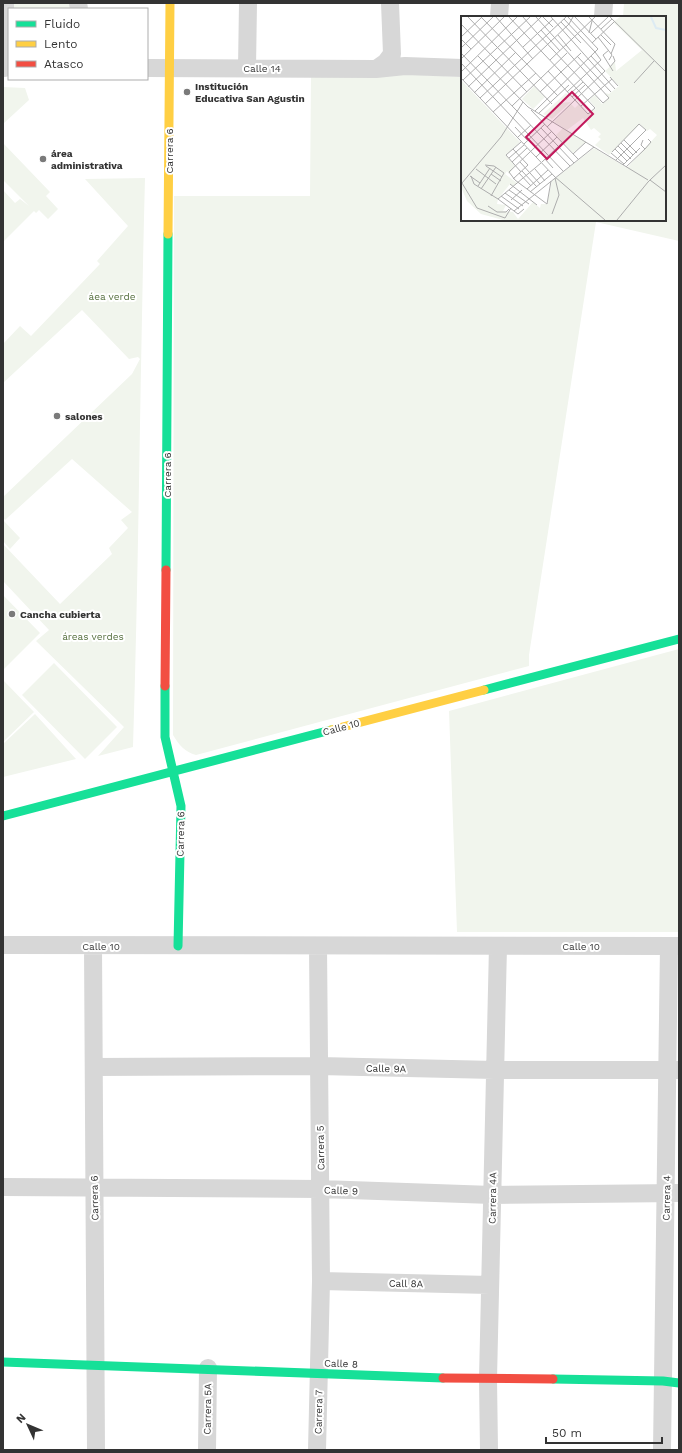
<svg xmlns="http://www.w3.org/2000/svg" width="682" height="1453" viewBox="0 0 682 1453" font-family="'Work Sans',sans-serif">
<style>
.green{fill:#f1f5ed}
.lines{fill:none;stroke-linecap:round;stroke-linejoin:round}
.street{stroke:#d7d7d7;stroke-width:18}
.fast{stroke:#16e098;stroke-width:9}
.slow{stroke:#ffcf43;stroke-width:9}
.jam{stroke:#f24e42;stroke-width:9}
.poi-dot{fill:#7a7a7a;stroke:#fff;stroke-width:1.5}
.labels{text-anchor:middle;stroke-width:4;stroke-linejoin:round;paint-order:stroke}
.street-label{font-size:10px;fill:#333;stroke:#fff}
.poi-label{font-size:10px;font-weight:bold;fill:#333;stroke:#fff;text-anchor:start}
.park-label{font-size:10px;fill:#56703f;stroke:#fff}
.inset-river{fill:none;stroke:#ddebf3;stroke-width:2}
.inset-road{fill:none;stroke:#adadad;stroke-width:1}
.view{fill:#c2185b;fill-opacity:0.15;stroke:#c2185b;stroke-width:2}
.inset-edge{fill:none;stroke:#333;stroke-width:2}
</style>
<rect width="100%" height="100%" fill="#fff"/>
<path class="green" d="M 9,3 L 73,3 L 73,9 L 9,9 Z
M 624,3 L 679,3 L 679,241 L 596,222 L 529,655 L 529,666 L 196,755 C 185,752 179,745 173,735 L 174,196 L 310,196 L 311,77 L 404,74 L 462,77 L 462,220 L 665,220 L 665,17 L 623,17 Z
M 3,87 L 25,88 L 29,100 L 3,124 Z
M 3,143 L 50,192 L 46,196 L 58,209 L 48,219 L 39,210 L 36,213 L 34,211 L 3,242 L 3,190 L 15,203 L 20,199 L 29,206 L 3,180 Z
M 145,178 C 140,368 139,557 133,747 L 98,756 L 124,727 L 36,641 L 49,630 L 3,581 L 4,567 L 3,544 L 60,604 L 112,554 L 109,548 L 128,528 L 121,520 L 132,512 L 72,459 L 5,520 L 3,517 L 3,497 L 132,374 L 140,359 L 138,357 L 129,359 L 82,310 L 3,383 L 3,344 L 20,326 L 31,336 L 100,264 L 97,261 L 128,226 L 85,179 Z
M 3,520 L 20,538 L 10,549 L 3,541 Z
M 3,595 L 40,633 L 3,670 Z
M 679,649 L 679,932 L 457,932 L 449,711 Z
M 54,663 L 117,727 L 85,759 L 22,695 Z
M 3,680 L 34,712 L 3,742 Z
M 35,714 L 76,759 L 3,777 L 3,744 Z"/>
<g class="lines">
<path class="street" d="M 78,3 L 79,9
M 499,17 L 500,3
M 603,17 L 604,3
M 5,68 L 5,3
M 147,68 L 376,69 L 405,66 L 462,68
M 247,68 L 248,3
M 376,69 L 386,62 L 392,54 L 390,3
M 3,945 L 679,946
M 93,946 L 96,1450
M 94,1067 L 319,1066 L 495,1070 L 679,1070
M 3,1187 L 321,1189 L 492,1195 L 679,1193
M 321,1281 L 490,1285
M 207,1450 L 208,1368
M 317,1450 L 321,1281 L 318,946
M 489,1450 L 488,1379 L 498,946
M 662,1450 L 669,946"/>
<path class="fast" d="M 166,570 L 168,234
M 165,686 L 165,737 L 181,806 L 178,946
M 484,690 L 679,639
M 3,816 L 331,730
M 3,1362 L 443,1378
M 553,1379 L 663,1381 L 679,1383"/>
<path class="slow" d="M 168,234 L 170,3
M 331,730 L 484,690"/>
<path class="jam" d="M 165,686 L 166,570
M 443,1378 L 553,1379"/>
</g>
<g class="poi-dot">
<circle cx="187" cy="92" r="4"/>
<circle cx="43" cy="159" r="4"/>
<circle cx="57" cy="416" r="4"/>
<circle cx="12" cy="614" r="4"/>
</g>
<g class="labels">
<g class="street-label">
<text x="262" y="72">Calle 14</text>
<text transform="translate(169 151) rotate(-90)" y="4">Carrera 6</text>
<text transform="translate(167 475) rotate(-90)" y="4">Carrera 6</text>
<text transform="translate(341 727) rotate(-15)" y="4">Calle 10</text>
<text transform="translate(180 834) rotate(-89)" y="4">Carrera 6</text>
<text x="101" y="950">Calle 10</text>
<text x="581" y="950">Calle 10</text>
<text transform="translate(386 1068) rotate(1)" y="4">Calle 9A</text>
<text transform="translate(320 1148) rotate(-91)" y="4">Carrera 5</text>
<text transform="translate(341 1190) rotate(2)" y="4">Calle 9</text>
<text transform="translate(94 1198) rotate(-91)" y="4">Carrera 6</text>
<text transform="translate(492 1198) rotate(-89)" y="4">Carrera 4A</text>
<text transform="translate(666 1198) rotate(-89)" y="4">Carrera 4</text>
<text transform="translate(406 1283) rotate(1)" y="4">Call 8A</text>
<text transform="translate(341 1363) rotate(2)" y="4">Calle 8</text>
<text transform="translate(207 1409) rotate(-89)" y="4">Carrera 5A</text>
<text transform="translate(318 1412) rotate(-89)" y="4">Carrera 7</text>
</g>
<g class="poi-label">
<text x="195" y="90">Institución<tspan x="195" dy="12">Educativa San Agustin</tspan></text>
<text x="51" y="157">área<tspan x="51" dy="12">administrativa</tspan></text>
<text x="65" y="420">salones</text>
<text x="20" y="618">Cancha cubierta</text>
</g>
<g class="park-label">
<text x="112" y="300">áea verde</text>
<text x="93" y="640">áreas verdes</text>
</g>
</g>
<g transform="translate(461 16)">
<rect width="205" height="205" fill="#fff"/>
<path d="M 159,1 L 205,1 L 205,204 L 42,204 L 20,198 L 6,185 L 0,171 L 0,64 L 59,126 L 45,139 L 54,150 L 48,158 L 46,155 L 44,158 L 56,167 L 52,170 L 49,168 L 37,183 L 36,188 L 45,189 L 42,195 L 52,196 L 57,203 L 72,186 L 79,192 L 80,188 L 86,188 L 91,165 L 133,132 L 166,152 L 196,119 L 189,113 L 186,115 L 179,108 L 148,139 L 134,129 L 140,123 L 137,121 L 140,118 L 133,112 L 130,114 L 122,102 L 106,114 L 93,106 L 110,88 L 114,92 L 118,88 L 127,98 L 135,92 L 128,84 L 134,79 L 141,88 L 148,82 L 144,77 L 148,78 L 158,70 L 144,55 L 154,46 L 155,55 L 181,34 L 152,6 ZM 73,70 L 84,81 L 72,93 L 61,83 ZM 105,77 L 109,80 L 105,80 L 106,84 L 99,84 L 99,87 L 110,86 L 91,103 L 82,98 ZM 102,112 L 125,126 L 112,137 L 95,119 Z" fill="#f1f5ed"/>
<path class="inset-river" d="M 190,1 L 195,12 L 205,14"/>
<path class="inset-road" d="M 7,1 L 91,88M 20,1 L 97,80M 35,1 L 72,43M 48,1 L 134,92 L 127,98 L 87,55M 62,1 L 76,17M 75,1 L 148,82 L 142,87 L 76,17M 82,1 L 92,11M 90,1 L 154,73M 114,1 L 135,23M 128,1 L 154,28 L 150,38M 149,1 L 205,56M 103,3 L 134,36M 100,6 L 120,27M 0,8 L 66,76M 140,13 L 151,3M 80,14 L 99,35M 128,17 L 131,5M 130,17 L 147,1M 97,19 L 110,35M 140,19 L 150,29M 0,21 L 21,1M 137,21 L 151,39 L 148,44M 0,23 L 10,33M 131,27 L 153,6M 62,31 L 92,3M 0,32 L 32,1M 148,34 L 142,39 L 152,55M 0,37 L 109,150M 17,40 L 67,91 L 187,164M 116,40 L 150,76M 0,43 L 43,1M 89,44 L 134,1M 0,47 L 102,155M 149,51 L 154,45 L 152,40M 0,56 L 56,1M 149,61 L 157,70M 0,62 L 94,161 L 144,204M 2,64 L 69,1M 173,67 L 193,45M 7,71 L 80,1M 79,76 L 120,37M 106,76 L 140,44 L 134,36M 13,77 L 55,36M 109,78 L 122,66M 111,81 L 124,69M 19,82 L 105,1M 24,88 L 108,8 L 112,1M 51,90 L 106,37M 120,90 L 151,63M 70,94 L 117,143M 74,95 L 137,33 L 107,1M 32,96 L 75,57M 78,97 L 108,69M 54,111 L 67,125M 86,111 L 144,55 L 130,40M 80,112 L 113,147M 57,121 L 70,109M 163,124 L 176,137M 182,124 L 180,129 L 184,133 L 190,126 L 187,123M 60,126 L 45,139 L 60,156M 160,127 L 172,139M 63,128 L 84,108M 157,130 L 170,143M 52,133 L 67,149 L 52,163M 154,133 L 166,145M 151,136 L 178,108 L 185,114 L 155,144M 150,137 L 163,148M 112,138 L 125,126M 75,141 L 96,121M 48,142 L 63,129M 84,143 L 92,152M 51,146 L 66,132M 59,146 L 79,168M 81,146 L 101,127M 24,149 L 33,150 L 43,157 L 30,180M 162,149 L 179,132M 25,150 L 41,161M 165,151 L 184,133M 15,153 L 35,168M 74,153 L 84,165M 61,155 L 76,171M 58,157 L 70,170M 30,158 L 40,165M 9,160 L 19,167M 10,160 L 13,168 L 37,183M 189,164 L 205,149M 90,165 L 86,188 L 54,164 L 48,156 L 91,115M 187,166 L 189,164 L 205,176M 49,168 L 76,189M 17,170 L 29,152M 20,173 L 35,151M 66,173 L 87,154M 48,174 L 68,188M 69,176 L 91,158M 44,177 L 62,190M 40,180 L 58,193M 50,184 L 61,174M 27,190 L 36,196 L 45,196 L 48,193M 50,192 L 44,202 L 16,192 L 1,167 L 40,121 L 62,86M 63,193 L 57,198 L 37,183 L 80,147M 53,195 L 133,131M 91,198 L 98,179 L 94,162M 156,204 L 187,166"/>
<path class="view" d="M 111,76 L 132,98 L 86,143 L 65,121 Z"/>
<rect width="205" height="205" class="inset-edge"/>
</g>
<rect width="682" height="1453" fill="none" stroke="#333333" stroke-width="8"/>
<rect x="8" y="8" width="140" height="72" fill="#ffffff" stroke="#adadad"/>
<rect x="16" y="21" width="20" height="6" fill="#16e098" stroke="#adadad"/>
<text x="44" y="28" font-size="12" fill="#333333">Fluido</text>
<rect x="16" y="41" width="20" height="6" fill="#ffcf43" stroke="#adadad"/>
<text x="44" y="48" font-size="12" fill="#333333">Lento</text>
<rect x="16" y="61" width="20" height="6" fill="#f24e42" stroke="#adadad"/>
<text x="44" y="68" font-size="12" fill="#333333">Atasco</text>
<g transform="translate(28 1425) rotate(314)" stroke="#ffffff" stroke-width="3" paint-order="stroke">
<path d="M0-3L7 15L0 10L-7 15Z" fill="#333333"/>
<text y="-6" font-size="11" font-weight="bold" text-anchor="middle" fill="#333333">N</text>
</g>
<path d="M546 1437v6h116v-6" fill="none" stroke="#333333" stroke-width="2"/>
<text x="552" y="1437" font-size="12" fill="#333333" stroke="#ffffff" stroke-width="3" paint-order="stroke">50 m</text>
</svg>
